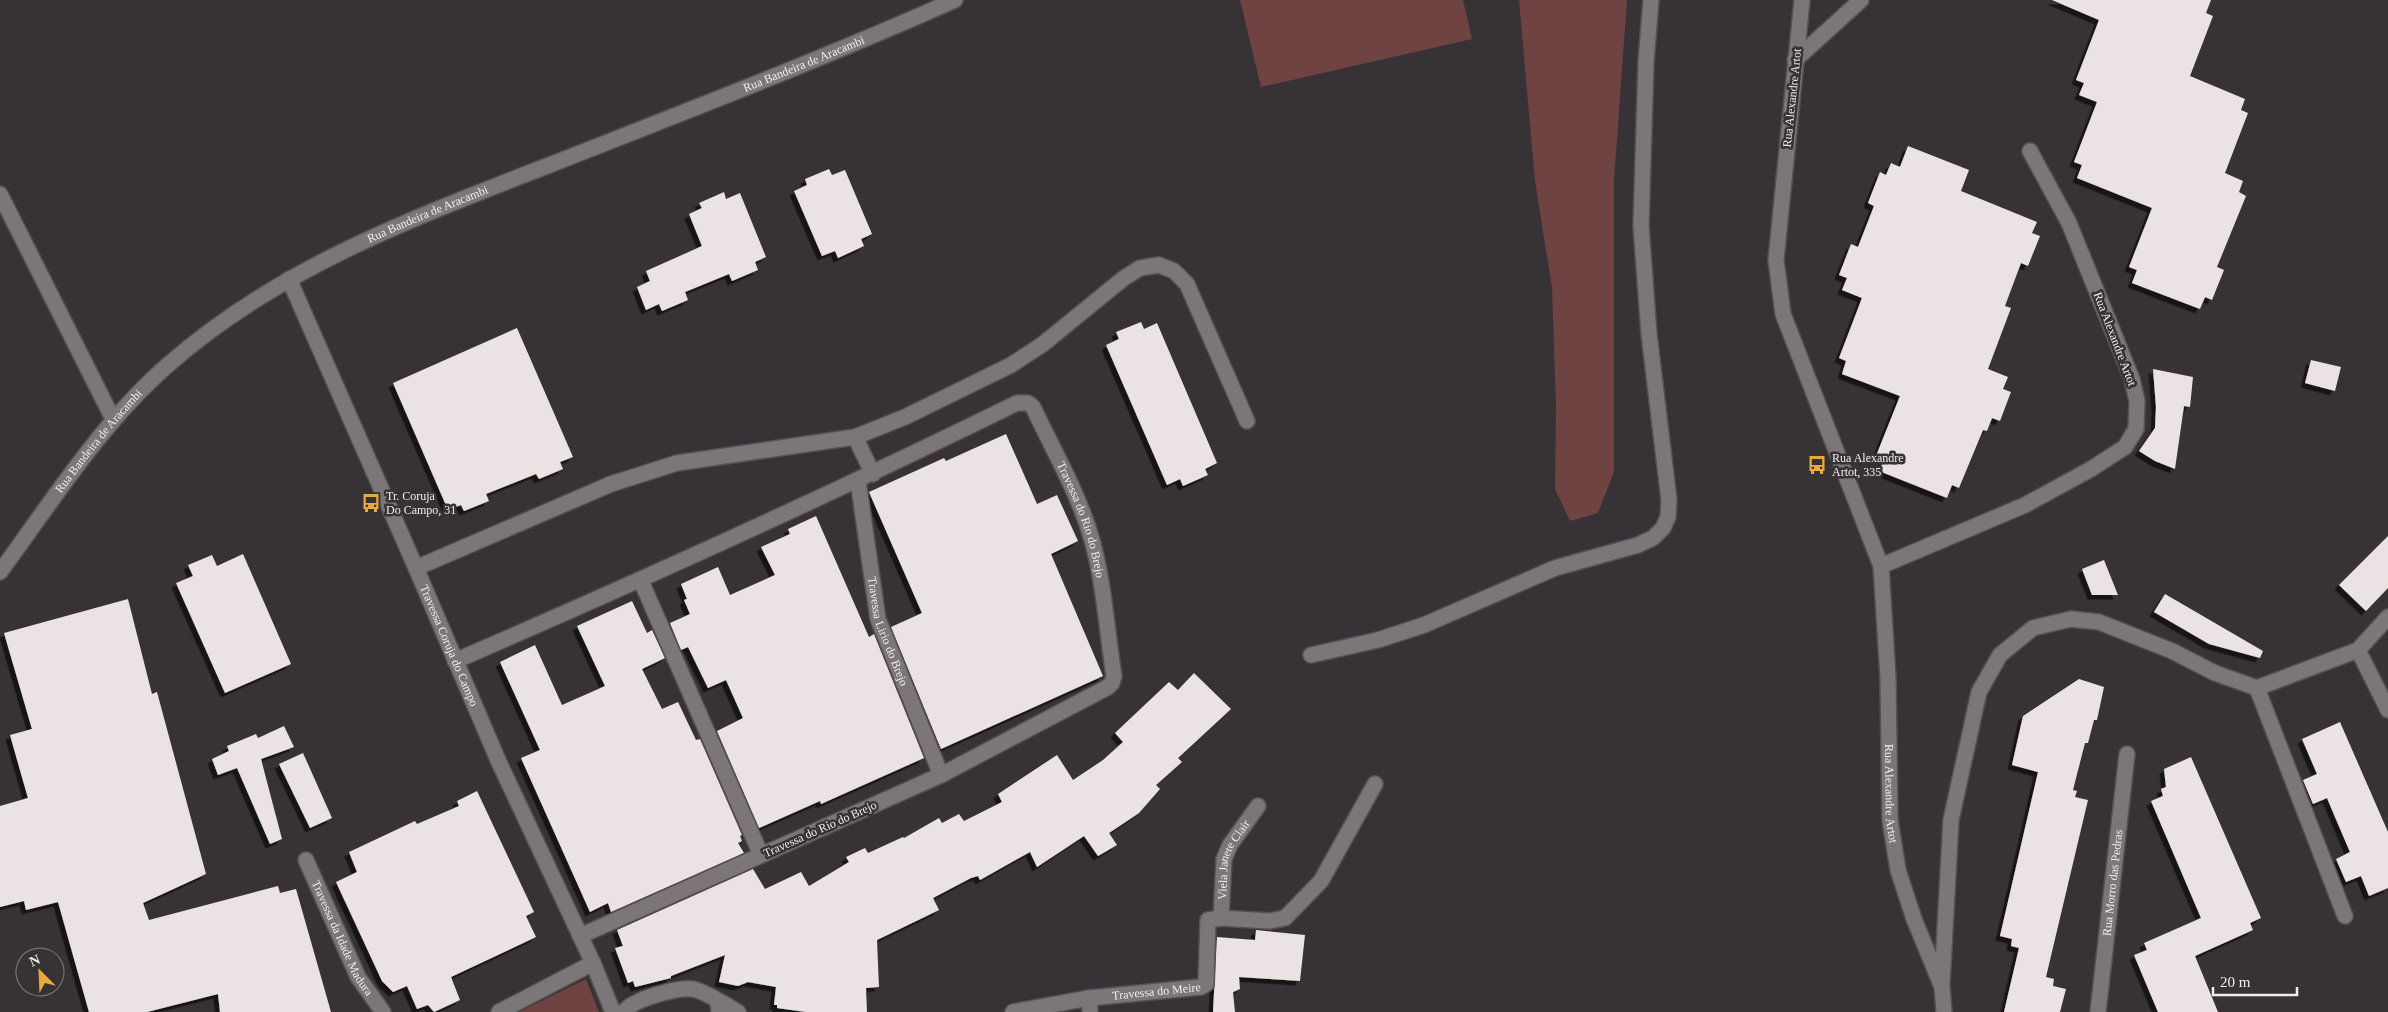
<svg xmlns="http://www.w3.org/2000/svg" width="2388" height="1012" viewBox="0 0 2388 1012" font-family="'Times New Roman',serif">
<style>
.green{fill:#6e4342}
.building{fill:#ebe2e4;filter:url(#shadow)}
.lines{fill:none;stroke-linecap:round;stroke-linejoin:round}
.lane-casing{stroke:#555153;stroke-width:18}
.street-casing{stroke:#555153;stroke-width:18}
.secondary-casing{stroke:#555153;stroke-width:18}
.lane{stroke:#7c7679;stroke-width:15}
.street{stroke:#7c7679;stroke-width:15}
.secondary{stroke:#7c7679;stroke-width:15}
.labels{text-anchor:middle;stroke-width:5;stroke-linejoin:round;paint-order:stroke}
.street-label{font-size:12px;fill:#f1edef;stroke:#373235}
.poi-label{font-size:12px;fill:#f1edef;stroke:#373235;text-anchor:start}
</style>
<defs>
<filter id="shadow"><feDropShadow dx="-4.5" dy="4.5" stdDeviation="0" flood-color="#0009"/></filter>
</defs>
<rect width="100%" height="100%" fill="#373235"/>
<path class="green" d="M 1240,0 L 1463,0 L 1472,39 L 1261,87 Z
M 1519,0 L 1627,0 L 1614,181 L 1614,472 L 1598,513 L 1570,521 L 1555,489 L 1556,407 L 1552,288 L 1535,181 Z
M 586,979 L 599,1012 L 519,1012 Z"/>
<path class="building" d="M 2052,0 L 2211,0 L 2206,13 L 2213,16 L 2190,76 L 2245,99 L 2241,110 L 2248,113 L 2225,173 L 2243,181 L 2239,192 L 2246,196 L 2217,267 L 2224,270 L 2212,300 L 2205,297 L 2200,309 L 2132,283 L 2137,270 L 2129,267 L 2152,208 L 2077,178 L 2082,165 L 2074,162 L 2097,102 L 2079,95 L 2084,83 L 2076,80 L 2099,20 Z
M 1908,146 L 1969,170 L 1961,191 L 2037,222 L 2032,233 L 2040,236 L 2028,266 L 2021,263 L 2005,306 L 2011,308 L 1988,369 L 2008,377 L 2003,389 L 2011,392 L 2000,421 L 1992,418 L 1987,431 L 1983,430 L 1959,488 L 1952,485 L 1947,498 L 1879,471 L 1884,459 L 1876,456 L 1900,396 L 1842,374 L 1846,361 L 1839,358 L 1862,298 L 1842,290 L 1847,278 L 1839,275 L 1851,244 L 1858,247 L 1874,206 L 1868,203 L 1880,172 L 1886,175 L 1891,163 L 1900,167 Z
M 829,169 L 832,175 L 845,170 L 872,234 L 861,239 L 864,246 L 838,258 L 835,251 L 822,256 L 794,191 L 807,185 L 805,179 Z
M 724,192 L 726,199 L 740,193 L 766,257 L 755,262 L 758,270 L 732,281 L 729,274 L 685,292 L 688,300 L 662,311 L 659,304 L 646,310 L 637,287 L 650,281 L 646,271 L 702,246 L 689,214 L 702,208 L 699,203 Z
M 1141,322 L 1144,329 L 1157,323 L 1217,463 L 1205,469 L 1208,475 L 1183,486 L 1180,479 L 1167,485 L 1106,345 L 1119,339 L 1116,332 Z
M 517,328 L 573,457 L 560,462 L 563,469 L 539,479 L 536,474 L 486,494 L 489,501 L 464,511 L 461,505 L 448,510 L 393,383 Z
M 2311,360 L 2341,367 L 2335,391 L 2305,383 Z
M 2153,369 L 2193,377 L 2190,407 L 2184,406 L 2175,469 L 2155,461 L 2139,451 L 2155,428 L 2156,407 Z
M 1006,434 L 1037,504 L 1057,495 L 1078,541 L 1051,554 L 1103,676 L 941,749 L 891,627 L 922,613 L 869,492 L 944,458 L 946,461 Z
M 816,516 L 869,637 L 874,634 L 924,758 L 821,804 L 820,801 L 759,828 L 717,731 L 743,718 L 726,680 L 708,688 L 688,647 L 681,650 L 670,623 L 690,614 L 684,600 L 687,599 L 681,584 L 718,567 L 730,595 L 775,575 L 761,547 L 790,534 L 788,529 Z
M 2388,536 L 2388,588 L 2366,611 L 2339,585 Z
M 243,554 L 291,664 L 225,693 L 176,583 L 193,576 L 188,565 L 212,555 L 217,566 Z
M 2104,560 L 2118,595 L 2092,595 L 2082,569 Z
M 2165,594 L 2263,651 L 2260,658 L 2209,644 L 2154,612 Z
M 128,599 L 152,694 L 157,692 L 206,874 L 143,903 L 149,920 L 278,886 L 280,893 L 296,889 L 331,1012 L 220,1012 L 218,994 L 147,1012 L 89,1012 L 58,902 L 26,910 L 24,901 L 0,907 L 0,806 L 28,798 L 10,735 L 32,729 L 4,633 Z
M 632,601 L 647,633 L 652,630 L 665,658 L 642,669 L 662,709 L 678,702 L 696,740 L 700,739 L 742,835 L 740,836 L 742,841 L 738,843 L 744,853 L 611,912 L 608,903 L 590,912 L 521,758 L 540,750 L 500,662 L 535,645 L 562,705 L 605,686 L 577,626 Z
M 1194,673 L 1231,709 L 1178,758 L 1182,762 L 1156,785 L 1160,789 L 1139,813 L 1109,833 L 1117,845 L 1098,856 L 1084,836 L 1037,867 L 1030,852 L 980,880 L 978,876 L 971,878 L 933,898 L 939,910 L 877,940 L 879,987 L 866,988 L 867,1012 L 806,1012 L 777,1008 L 777,1005 L 774,1005 L 776,987 L 748,982 L 738,986 L 719,982 L 725,955 L 671,976 L 671,978 L 635,987 L 633,981 L 628,983 L 615,948 L 623,946 L 617,930 L 753,869 L 765,889 L 801,872 L 809,886 L 849,862 L 846,857 L 865,848 L 868,853 L 903,837 L 904,838 L 939,818 L 942,823 L 959,814 L 964,821 L 1002,802 L 998,794 L 1057,755 L 1073,780 L 1103,760 L 1123,742 L 1115,733 L 1169,682 L 1178,690 Z
M 2079,679 L 2104,687 L 2097,720 L 2094,720 L 2088,743 L 2085,743 L 2073,790 L 2077,791 L 2075,797 L 2088,800 L 2046,977 L 2054,979 L 2053,986 L 2066,989 L 2060,1012 L 2004,1012 L 2019,948 L 2011,946 L 2012,939 L 2000,936 L 2038,772 L 2012,765 L 2023,716 Z
M 2340,722 L 2388,832 L 2388,888 L 2369,896 L 2361,876 L 2346,882 L 2336,859 L 2350,852 L 2335,817 L 2327,798 L 2313,804 L 2303,780 L 2317,774 L 2302,739 Z
M 284,726 L 294,747 L 261,759 L 282,839 L 270,844 L 237,768 L 218,775 L 212,759 L 229,751 L 227,746 L 256,734 L 258,738 Z
M 303,753 L 332,818 L 310,828 L 279,764 Z
M 2191,757 L 2261,918 L 2250,923 L 2253,930 L 2195,956 L 2218,1012 L 2158,1012 L 2134,955 L 2147,950 L 2144,943 L 2201,918 L 2151,801 L 2163,796 L 2161,789 L 2166,787 L 2164,769 Z
M 477,791 L 534,912 L 526,916 L 536,937 L 451,977 L 460,1000 L 434,1012 L 428,1005 L 417,1009 L 407,986 L 393,992 L 382,981 L 336,882 L 357,872 L 349,852 L 415,821 L 417,824 L 459,806 L 457,801 Z
M 1256,930 L 1305,935 L 1300,981 L 1239,977 L 1240,989 L 1233,992 L 1235,1012 L 1213,1012 L 1217,937 L 1255,940 Z"/>
<g class="lines">
<g class="lane-casing">
<g id="lane">
<path d="M 1795,60 L 1861,0"/>
<path id="s1" d="M 1221,918 L 1224,859 L 1230,845 L 1258,806"/>
<path d="M 624,1012 C 633,999 677,987 693,989 C 707,992 725,1005 738,1012"/>
<path id="s2" d="M 1013,1012 L 1089,998 L 1201,987 L 1206,984 L 1208,920 L 1221,918 L 1270,921 L 1285,918 L 1321,881 L 1375,784"/>
</g>
</g>
<g class="street-casing">
<g id="street">
<path id="s3" d="M 1802,0 L 1776,260 L 1783,314 L 1881,566 L 1888,678 L 1890,820 L 1898,870 L 1914,919 L 1942,987 L 1944,1012"/>
<path d="M 0,194 L 113,419"/>
<path id="s4" d="M 289,279 L 416,568 L 498,760 L 593,963 L 613,1012"/>
<path d="M 855,437 L 873,474"/>
<path id="s5" d="M 858,481 L 878,619 L 941,775"/>
<path d="M 1881,566 L 2025,505 L 2091,469 L 2125,447 L 2136,429 L 2137,401 L 2132,379 L 2069,223 L 2030,151"/>
<path d="M 416,568 L 611,484 L 677,463 L 855,437 L 905,417 L 1011,365 L 1043,344 L 1124,278 L 1140,268 L 1159,265 L 1174,271 L 1187,284 L 1247,421"/>
<path d="M 641,581 L 761,855"/>
<path d="M 2358,650 L 2388,710"/>
<path d="M 1311,655 L 1378,640 L 1424,625 L 1555,568 L 1638,545 L 1653,538 L 1663,528 L 1668,517 L 1669,500 L 1649,334 L 1641,226 L 1646,62 L 1651,0"/>
<path id="s6" d="M 455,661 C 644,579 832,494 1017,403 L 1028,403 L 1033,407 C 1053,450 1079,494 1092,540 C 1104,583 1107,632 1114,676 L 1112,683 L 1108,687 L 941,775 L 580,936"/>
<path d="M 2257,688 L 2345,916"/>
<path id="s7" d="M 306,860 L 358,977 L 383,1012"/>
<path d="M 1942,983 L 1951,820 L 1979,692 L 2000,655 L 2033,628 L 2071,619 L 2099,622 L 2172,651 L 2215,673 L 2257,688 L 2358,650 L 2388,617"/>
<path d="M 1089,998 L 1090,1012"/>
<path d="M 718,1002 L 719,1012"/>
<path d="M 499,1012 L 593,963"/>
<path id="s8" d="M 2098,1012 L 2127,754"/>
</g>
</g>
<g class="secondary-casing">
<g id="secondary">
<path id="s9" d="M 0,572 C 53,500 102,422 169,364 C 281,266 416,217 552,164 C 687,111 822,59 955,0"/>
</g>
</g>
<use href="#lane" class="lane"/>
<use href="#street" class="street"/>
<use href="#secondary" class="secondary"/>
</g>
<defs>
<g id="bus-bare" transform="scale(1.5)"><path d="M-5-6H5V4H4V6H2V4H-2V6H-4V4H-5ZM-3.5-4V0h7V-4ZM-3.5 1.2v1.5H-2V1.2ZM2 1.2v1.5H3.5V1.2Z" fill="#eaaa39" stroke="#373235" stroke-width="2.5" paint-order="stroke"/></g>
</defs>
<g fill-rule="evenodd">
<use href="#bus-bare" x="1817" y="465"/>
<use href="#bus-bare" x="371" y="503"/>
</g>
<g class="labels">
<g class="street-label">
<text dy="4" stroke="none"><textPath href="#s9" startOffset="974">Rua Bandeira de Aracambi</textPath></text>
<text transform="translate(1792 98) rotate(-84)" y="4">Rua Alexandre Artot</text>
<text dy="4" stroke="none"><textPath href="#s9" startOffset="569">Rua Bandeira de Aracambi</textPath></text>
<text transform="translate(2115 339) rotate(69)" y="4">Rua Alexandre Artot</text>
<text dy="4" stroke="none"><textPath href="#s9" startOffset="164">Rua Bandeira de Aracambi</textPath></text>
<text dy="4" stroke="none"><textPath href="#s6" startOffset="759">Travessa do Rio do Brejo</textPath></text>
<text dy="4" stroke="none"><textPath href="#s5" startOffset="154">Travessa Lirio do Brejo</textPath></text>
<text dy="4" stroke="none"><textPath href="#s4" startOffset="400">Travessa Coruja do Campo</textPath></text>
<text dy="4" stroke="none"><textPath href="#s3" startOffset="814">Rua Alexandre Artot</textPath></text>
<text transform="translate(820 829) rotate(-24)" y="4">Travessa do Rio do Brejo</text>
<text dy="4" stroke="none"><textPath href="#s1" startOffset="61">Viela Janete Clair</textPath></text>
<text dy="4" stroke="none"><textPath href="#s8" startOffset="130">Rua Morro das Pedras</textPath></text>
<text dy="4" stroke="none"><textPath href="#s7" startOffset="86">Travessa da Idade Madura</textPath></text>
<text dy="4" stroke="none"><textPath href="#s2" startOffset="145">Travessa do Meire</textPath></text>
</g>
<g class="poi-label">
<text x="1832" y="462">Rua Alexandre<tspan x="1832" dy="14">Artot, 335</tspan></text>
<text x="386" y="500">Tr. Coruja<tspan x="386" dy="14">Do Campo, 31</tspan></text>
</g>
</g>
<g transform="translate(40 972) rotate(336)"><circle r="24" fill="#373235" stroke="#817d7f"/>
<path d="M0-4L9 19L0 12L-9 19Z" fill="#eaaa39"/>
<text y="-8" font-size="14" font-weight="bold" text-anchor="middle" fill="#f1edef">N</text>
</g>
<path d="M2213 987v8h84v-8" fill="none" stroke="#f1edef" stroke-width="2.5"/>
<text x="2220" y="987" font-size="15" fill="#f1edef" stroke="#373235" stroke-width="4" paint-order="stroke">20 m</text>
</svg>
